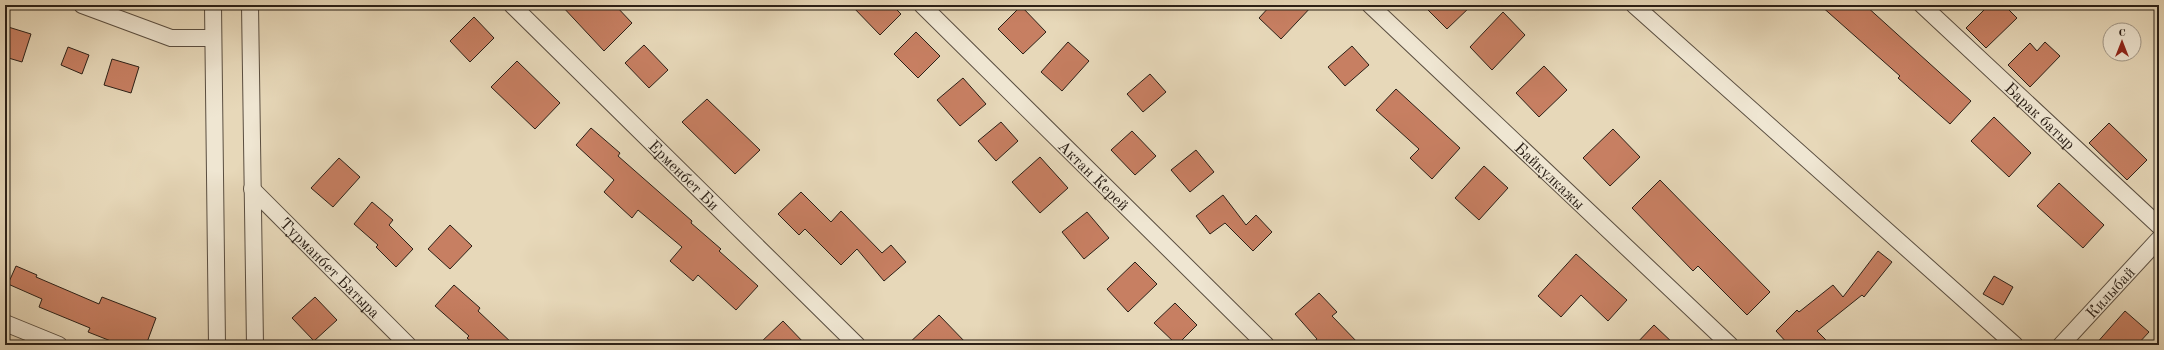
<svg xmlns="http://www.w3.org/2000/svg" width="2164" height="350" viewBox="0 0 2164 350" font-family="'Old Standard TT',serif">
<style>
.building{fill:#c77f62;stroke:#2b2017}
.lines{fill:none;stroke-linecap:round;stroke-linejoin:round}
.minor-casing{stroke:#5a4e40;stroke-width:18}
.minor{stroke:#efe6d2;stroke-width:16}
.labels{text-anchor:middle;stroke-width:3;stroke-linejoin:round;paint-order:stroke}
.street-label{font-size:16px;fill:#2b2017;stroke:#efe6d2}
</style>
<rect width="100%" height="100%" fill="#e7d8b9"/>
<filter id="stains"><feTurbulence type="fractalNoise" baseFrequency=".005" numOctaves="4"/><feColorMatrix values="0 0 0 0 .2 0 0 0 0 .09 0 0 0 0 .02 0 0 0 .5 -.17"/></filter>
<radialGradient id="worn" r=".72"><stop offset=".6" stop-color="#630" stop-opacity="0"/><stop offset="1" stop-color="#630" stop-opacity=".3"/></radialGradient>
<path class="building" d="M 561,5 L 615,5 L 632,23 L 604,51 Z
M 851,5 L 892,5 L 901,14 L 880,35 Z
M 1271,5 L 1313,5 L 1281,39 L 1259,18 Z
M 1423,5 L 1472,5 L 1447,29 Z
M 1820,5 L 1865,5 L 1971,101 L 1950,124 L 1898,78 L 1900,76 Z
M 1989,5 L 2004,5 L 2017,18 L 1986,48 L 1966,28 Z
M 1021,6 L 1046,32 L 1023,54 L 998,29 Z
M 1503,12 L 1525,35 L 1492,70 L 1470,47 Z
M 474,17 L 494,38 L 470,62 L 450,41 Z
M 5,26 L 31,34 L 22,62 L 5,57 Z
M 916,32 L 940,56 L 918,78 L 894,54 Z
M 1068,42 L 1089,61 L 1062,91 L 1041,72 Z
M 2045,42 L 2060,56 L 2030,87 L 2008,65 L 2030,43 L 2037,51 Z
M 644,45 L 668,70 L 649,88 L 625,63 Z
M 1352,46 L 1369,65 L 1345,86 L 1328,67 Z
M 68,47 L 89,55 L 82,74 L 61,65 Z
M 112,59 L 139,67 L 131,93 L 104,85 Z
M 517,61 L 560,103 L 535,129 L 491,87 Z
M 1544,66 L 1567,90 L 1539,117 L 1516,93 Z
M 1150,74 L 1166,92 L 1143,112 L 1127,94 Z
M 963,78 L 986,104 L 960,126 L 937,100 Z
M 1396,89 L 1460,148 L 1432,179 L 1410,158 L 1419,149 L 1376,110 Z
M 707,99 L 760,150 L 735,174 L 682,122 Z
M 1994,117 L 2031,153 L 2009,177 L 1971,141 Z
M 1001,122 L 1018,141 L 996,161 L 978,141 Z
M 2109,123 L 2147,160 L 2127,180 L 2089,143 Z
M 591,128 L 620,153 L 618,156 L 692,221 L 691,223 L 721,249 L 719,251 L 758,286 L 736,310 L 698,275 L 693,281 L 670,261 L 682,247 L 638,210 L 632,218 L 604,192 L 614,180 L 576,145 Z
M 1613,129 L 1640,157 L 1610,186 L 1583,158 Z
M 1132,131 L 1156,156 L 1135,175 L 1111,150 Z
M 1196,150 L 1214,172 L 1190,192 L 1171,170 Z
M 1040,157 L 1068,188 L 1040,213 L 1012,182 Z
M 339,158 L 360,177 L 333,207 L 311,188 Z
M 1484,166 L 1508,188 L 1479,220 L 1455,198 Z
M 1660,180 L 1770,292 L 1747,315 L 1698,266 L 1693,271 L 1632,208 Z
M 2059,183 L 2104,225 L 2083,248 L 2037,206 Z
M 801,192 L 831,222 L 841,211 L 882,253 L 891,245 L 906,262 L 884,281 L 857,249 L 841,265 L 805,229 L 799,235 L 778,214 Z
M 1223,195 L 1246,225 L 1256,215 L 1272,232 L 1253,251 L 1225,223 L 1210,234 L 1196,216 Z
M 372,202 L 393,220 L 389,225 L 413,249 L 396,267 L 376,247 L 378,245 L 354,224 Z
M 1087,212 L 1109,238 L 1084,259 L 1062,232 Z
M 450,225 L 472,246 L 450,269 L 428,249 Z
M 1878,251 L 1892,262 L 1864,297 L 1862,295 L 1817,331 L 1831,345 L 1789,345 L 1776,331 L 1797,310 L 1799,312 L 1833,285 L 1843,297 Z
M 1576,254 L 1627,300 L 1608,321 L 1581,295 L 1561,317 L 1538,296 Z
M 1135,262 L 1157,284 L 1128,312 L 1107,289 Z
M 16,266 L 37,275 L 36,277 L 99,304 L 102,297 L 156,318 L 146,345 L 121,345 L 88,332 L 90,328 L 39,307 L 42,299 L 8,284 Z
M 1994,276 L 2013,287 L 2003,305 L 1983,294 Z
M 454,285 L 480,308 L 478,311 L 514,345 L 475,345 L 467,338 L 469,336 L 435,306 Z
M 1319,293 L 1337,312 L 1332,316 L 1360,345 L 1310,345 L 1317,339 L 1295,314 Z
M 315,297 L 337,320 L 314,341 L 292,318 Z
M 1175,303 L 1197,325 L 1177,345 L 1154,323 Z
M 2125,311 L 2149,332 L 2137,345 L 2095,345 Z
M 939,315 L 968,345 L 907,345 Z
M 783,321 L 806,345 L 758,345 Z
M 1654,325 L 1675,345 L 1635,345 Z"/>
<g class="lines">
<g class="minor-casing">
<g id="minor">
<path d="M 82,5 L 171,38 L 213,38"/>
<path d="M 213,5 L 217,345"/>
<path d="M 250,5 L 255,345"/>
<path id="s1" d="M 512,5 L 857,345"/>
<path id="s2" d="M 922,5 L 1266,345"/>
<path id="s3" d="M 1370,5 L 1730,345"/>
<path d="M 1634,5 L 2015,345"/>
<path id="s4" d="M 1922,5 L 2159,226"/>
<path id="s5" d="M 252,189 L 408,345"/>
<path d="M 5,323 L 59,345"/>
<path id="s6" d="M 2061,345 L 2159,239"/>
</g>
</g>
<use href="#minor" class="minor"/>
</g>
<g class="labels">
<g class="street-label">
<text dy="6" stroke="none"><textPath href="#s4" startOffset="162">Барак батыр</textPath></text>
<text dy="6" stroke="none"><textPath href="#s1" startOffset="242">Ерменбет Би</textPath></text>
<text dy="6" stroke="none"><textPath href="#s2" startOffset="242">Актан Керей</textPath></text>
<text dy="6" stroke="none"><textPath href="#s3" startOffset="248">Байкулкажы</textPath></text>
<text dy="6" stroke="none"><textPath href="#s5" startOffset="111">Турманбет Батыра</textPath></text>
<text dy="6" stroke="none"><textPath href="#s6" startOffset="72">Килыбай</textPath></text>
</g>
</g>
<rect width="2164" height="350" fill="none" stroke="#e7d8b9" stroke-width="20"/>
<rect x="6" y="6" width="2152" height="338" fill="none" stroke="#2b2017" stroke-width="2"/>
<rect x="10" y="10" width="2144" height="330" fill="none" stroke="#2b2017"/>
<g transform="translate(2122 42)"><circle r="19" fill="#efe6d2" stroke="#a19787"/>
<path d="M0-3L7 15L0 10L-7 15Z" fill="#8f2418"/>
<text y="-6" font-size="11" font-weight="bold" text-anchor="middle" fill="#2b2017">С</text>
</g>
<rect width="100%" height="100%" filter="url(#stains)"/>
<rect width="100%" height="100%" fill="url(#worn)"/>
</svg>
